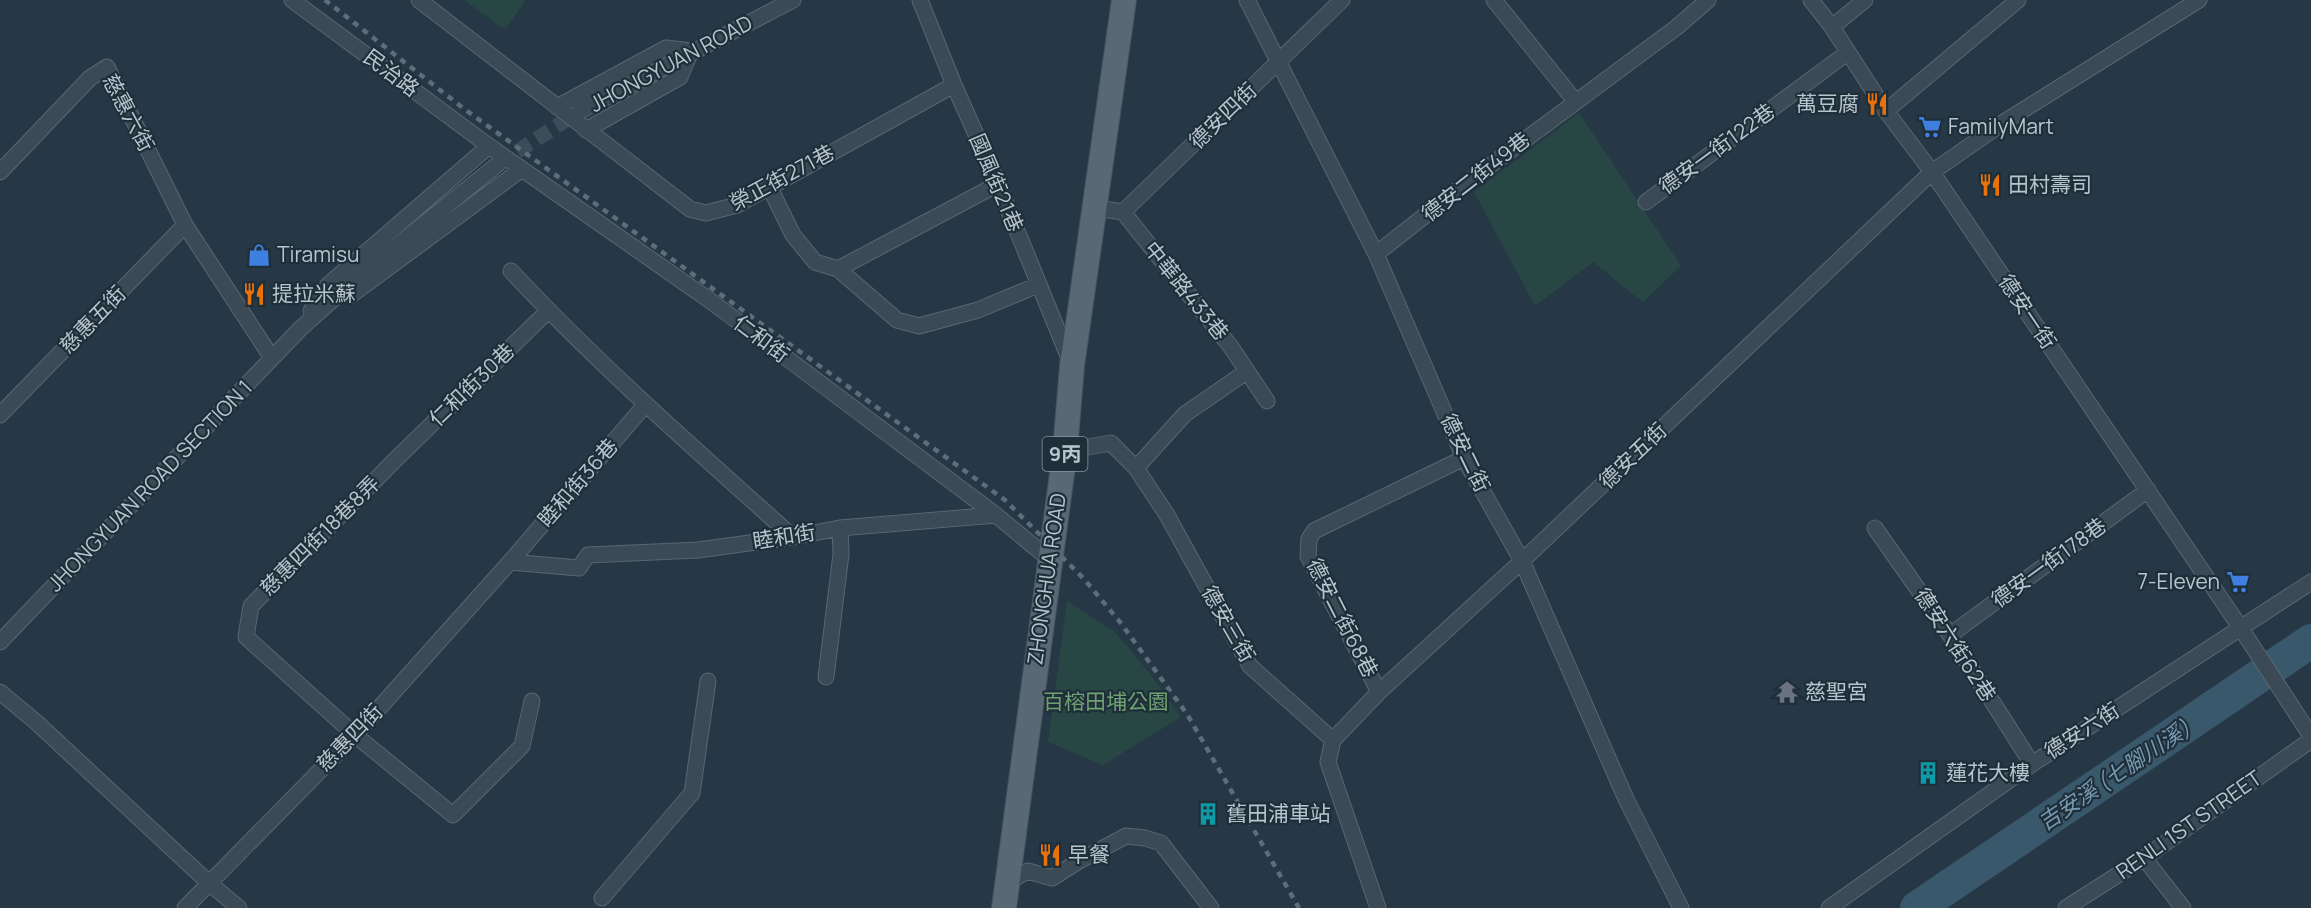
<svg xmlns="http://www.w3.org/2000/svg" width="2311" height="908" viewBox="0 0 2311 908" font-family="Manrope,'Noto Sans TC',sans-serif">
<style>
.green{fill:#284644}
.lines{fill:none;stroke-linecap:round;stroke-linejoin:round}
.river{stroke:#39586c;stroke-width:34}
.minor-tunnel{stroke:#3c4d5a;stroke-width:15;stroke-dasharray:15 8;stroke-linecap:butt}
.minor-casing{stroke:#596772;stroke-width:17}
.primary-casing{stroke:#44535e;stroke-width:26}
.minor{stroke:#3b4a54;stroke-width:15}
.primary{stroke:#596974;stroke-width:24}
.rail{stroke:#5d6e7b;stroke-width:4.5;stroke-dasharray:6 6;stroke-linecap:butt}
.labels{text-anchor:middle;stroke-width:4.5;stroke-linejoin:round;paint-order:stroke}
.shield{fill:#1f2f3a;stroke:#8a97a2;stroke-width:1.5}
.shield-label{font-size:20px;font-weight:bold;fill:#b8c4ce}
.street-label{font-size:21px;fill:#b8c4ce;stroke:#1f2f3a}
.poi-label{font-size:21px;fill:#b8c4ce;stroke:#1f2f3a;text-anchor:start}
.park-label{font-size:21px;fill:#6ea071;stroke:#1f2f3a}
.water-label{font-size:22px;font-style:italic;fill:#779ab2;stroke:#1f2f3a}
</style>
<rect width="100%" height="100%" fill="#263845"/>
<path class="green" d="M 464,0 L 526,0 L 506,28 L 499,26 Z
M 1579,113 L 1681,266 L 1643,302 L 1593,262 L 1535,306 L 1474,192 Z
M 1067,601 L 1115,632 L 1151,675 L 1181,717 L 1103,765 L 1048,742 Z"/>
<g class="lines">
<path class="river" d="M 1917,908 L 2311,641"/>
<path class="minor-tunnel" d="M 498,164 L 580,111"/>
<g class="minor-casing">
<path id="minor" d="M 292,0 L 489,146 L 712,302 L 996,515
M 419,0 L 690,209 L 706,213 L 737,205 L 954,85
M 920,0 L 954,85 L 998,184 L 1071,363
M 1247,0 L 1376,254 L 1464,458 L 1522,561 L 1626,799 L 1681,908
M 1494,0 L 1575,101
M 1811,0 L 1832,27 L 1886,111 L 1932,172 L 2240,627 L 2311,736
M 1832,27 L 1865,0
M 557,107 L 666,48 L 691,51 L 680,77 L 586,130
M 580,111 L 793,0
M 1886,111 L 2018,0
M 0,172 L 90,78 L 107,67 L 185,225 L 272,358
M 769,186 L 793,235 L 815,262 L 838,269 L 897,320 L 919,326 L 978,310 L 1038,285
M 1646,202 L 1847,53
M 1096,208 L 1123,212 L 1342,0
M 1123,212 L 1231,347 L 1267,401
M 1376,254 L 1464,185 L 1677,27 L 1708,0
M 838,269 L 998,184
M 511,271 C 600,366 697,451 793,537
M 350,296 L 522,169
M 311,311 L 328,285 L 489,146
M 0,415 L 185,225
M 1065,451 L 1111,443 L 1136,468 L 1167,515 L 1250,666 L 1333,740 L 1328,762 L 1378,908
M 1136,468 L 1185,414 L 1246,372
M 1875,528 L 1950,635 L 2032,764
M 510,562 L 579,568 L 588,555 L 698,550 L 793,537 L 840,528 L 996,515 L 1049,559
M 1950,635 L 2148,490
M 0,642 L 300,329 L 357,278 L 498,164
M 826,677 L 841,554 L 840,528
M 0,692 L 36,722 L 209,883 L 239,908
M 1379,692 L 1308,556 L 1309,539 L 1314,531 L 1464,458
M 532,701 L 522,746 L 453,815 L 355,735 L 246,637 L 251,606 L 396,459 L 548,311
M 1333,740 L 1379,692 L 1522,561 L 1932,172 L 2004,122 L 2199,0
M 2144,858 L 2183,908
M 1007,882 L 1028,871 L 1052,878 L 1079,861 L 1126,836 L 1145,838 L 1161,843 L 1211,908
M 602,898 L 692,793 L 708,681
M 185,908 L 355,735 L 510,562 L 645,405
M 1829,908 L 2032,764 L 2311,582
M 2066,908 L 2144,858 L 2311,740"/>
</g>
<g class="primary-casing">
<path id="primary" d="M 1004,908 L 1065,451 L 1072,366 L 1124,0"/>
</g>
<use href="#minor" class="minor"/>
<use href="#primary" class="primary"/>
<path class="rail" d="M 325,0 L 463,108 L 1005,500 L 1084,579 L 1120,622 L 1187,714 L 1299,908"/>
</g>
<defs>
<g id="restaurant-bare" transform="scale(1.8)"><path d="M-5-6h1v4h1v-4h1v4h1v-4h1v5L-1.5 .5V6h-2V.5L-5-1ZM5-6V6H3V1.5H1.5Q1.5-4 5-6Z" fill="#e8710a" stroke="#1f2f3a" stroke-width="2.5" paint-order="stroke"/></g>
<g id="supermarket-bare" transform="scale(1.8)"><path d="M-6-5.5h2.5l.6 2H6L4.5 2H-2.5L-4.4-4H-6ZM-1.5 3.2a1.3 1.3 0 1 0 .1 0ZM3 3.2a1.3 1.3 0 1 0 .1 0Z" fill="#3f7fe0" stroke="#1f2f3a" stroke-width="2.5" paint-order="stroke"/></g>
<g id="shop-bare" transform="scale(1.8)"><path d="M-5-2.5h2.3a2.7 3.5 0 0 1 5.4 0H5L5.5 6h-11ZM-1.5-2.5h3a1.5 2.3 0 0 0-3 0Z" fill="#3f7fe0" stroke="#1f2f3a" stroke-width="2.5" paint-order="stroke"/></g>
<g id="temple-bare" transform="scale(1.8)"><path d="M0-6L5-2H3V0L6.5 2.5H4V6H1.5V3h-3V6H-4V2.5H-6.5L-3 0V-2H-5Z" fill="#6b7280" stroke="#1f2f3a" stroke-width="2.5" paint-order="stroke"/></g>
<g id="building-bare" transform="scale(1.8)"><path d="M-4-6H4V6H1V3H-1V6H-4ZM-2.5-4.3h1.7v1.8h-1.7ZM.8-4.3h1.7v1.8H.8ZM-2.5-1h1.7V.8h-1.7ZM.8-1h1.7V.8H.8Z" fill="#0f9aa8" stroke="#1f2f3a" stroke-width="2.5" paint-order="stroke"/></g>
</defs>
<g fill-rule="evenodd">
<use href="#restaurant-bare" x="1877" y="104"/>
<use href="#supermarket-bare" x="1930" y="127"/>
<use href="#restaurant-bare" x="1990" y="185"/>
<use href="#shop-bare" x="259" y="255"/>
<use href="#restaurant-bare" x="254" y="294"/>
<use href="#supermarket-bare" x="2238" y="582"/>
<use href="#temple-bare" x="1787" y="692"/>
<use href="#building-bare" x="1928" y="773"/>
<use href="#building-bare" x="1208" y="814"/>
<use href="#restaurant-bare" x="1050" y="855"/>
</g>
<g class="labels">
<rect class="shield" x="1042.5" y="437" width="45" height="34" rx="4.5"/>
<g class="shield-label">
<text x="1065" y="461">9丙</text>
</g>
<g class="street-label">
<text transform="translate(671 64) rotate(-28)" y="7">JHONGYUAN ROAD</text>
<text transform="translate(391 73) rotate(37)" y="7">民治路</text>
<text transform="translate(128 113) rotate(62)" y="7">慈惠六街</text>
<text transform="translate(1223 116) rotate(-44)" y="7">德安四街</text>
<text transform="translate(1717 149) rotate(-36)" y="7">德安一街122巷</text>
<text transform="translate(1476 177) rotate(-38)" y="7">德安二街49巷</text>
<text transform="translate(782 178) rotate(-28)" y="7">榮正街271巷</text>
<text transform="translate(996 183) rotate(67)" y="7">國風街21巷</text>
<text transform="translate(1186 291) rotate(51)" y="7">中華路433巷</text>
<text transform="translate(2027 312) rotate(56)" y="7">德安一街</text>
<text transform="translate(93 320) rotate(-46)" y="7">慈惠五街</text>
<text transform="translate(761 339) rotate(37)" y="7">仁和街</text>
<text transform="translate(472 385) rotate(-44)" y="7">仁和街30巷</text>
<text transform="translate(1465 453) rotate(64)" y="7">德安二街</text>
<text transform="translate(1633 456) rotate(-44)" y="7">德安五街</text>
<text transform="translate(578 483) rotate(-49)" y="7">睦和街36巷</text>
<text transform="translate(150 486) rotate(-46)" y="7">JHONGYUAN ROAD SECTION 1</text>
<text transform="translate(320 536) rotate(-45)" y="7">慈惠四街18巷8弄</text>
<text transform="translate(784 537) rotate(-9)" y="7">睦和街</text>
<text transform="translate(2049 563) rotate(-36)" y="7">德安一街178巷</text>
<text transform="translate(1047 579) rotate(-82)" y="7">ZHONGHUA ROAD</text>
<text transform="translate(1342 618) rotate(63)" y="7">德安二街68巷</text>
<text transform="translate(1228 624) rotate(60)" y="7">德安三街</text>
<text transform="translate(1955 645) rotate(57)" y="7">德安六街62巷</text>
<text transform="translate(2082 731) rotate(-33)" y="7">德安六街</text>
<text transform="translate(350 738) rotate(-46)" y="7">慈惠四街</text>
<text transform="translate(2189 825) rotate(-35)" y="7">RENLI 1ST STREET</text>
</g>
<g class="poi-label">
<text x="1859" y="111" text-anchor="end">萬豆腐</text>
<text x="1948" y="134">FamilyMart</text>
<text x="2008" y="192">田村壽司</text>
<text x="277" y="262">Tiramisu</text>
<text x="272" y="301">提拉米蘇</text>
<text x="2220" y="589" text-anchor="end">7-Eleven</text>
<text x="1805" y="699">慈聖宮</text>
<text x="1946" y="780">蓮花大樓</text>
<text x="1226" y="821">舊田浦車站</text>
<text x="1068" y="862">早餐</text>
</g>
<g class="park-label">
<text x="1106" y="709">百榕田埔公園</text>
</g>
<g class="water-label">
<text transform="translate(2114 775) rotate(-34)" y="8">吉安溪 (七腳川溪)</text>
</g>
</g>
</svg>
